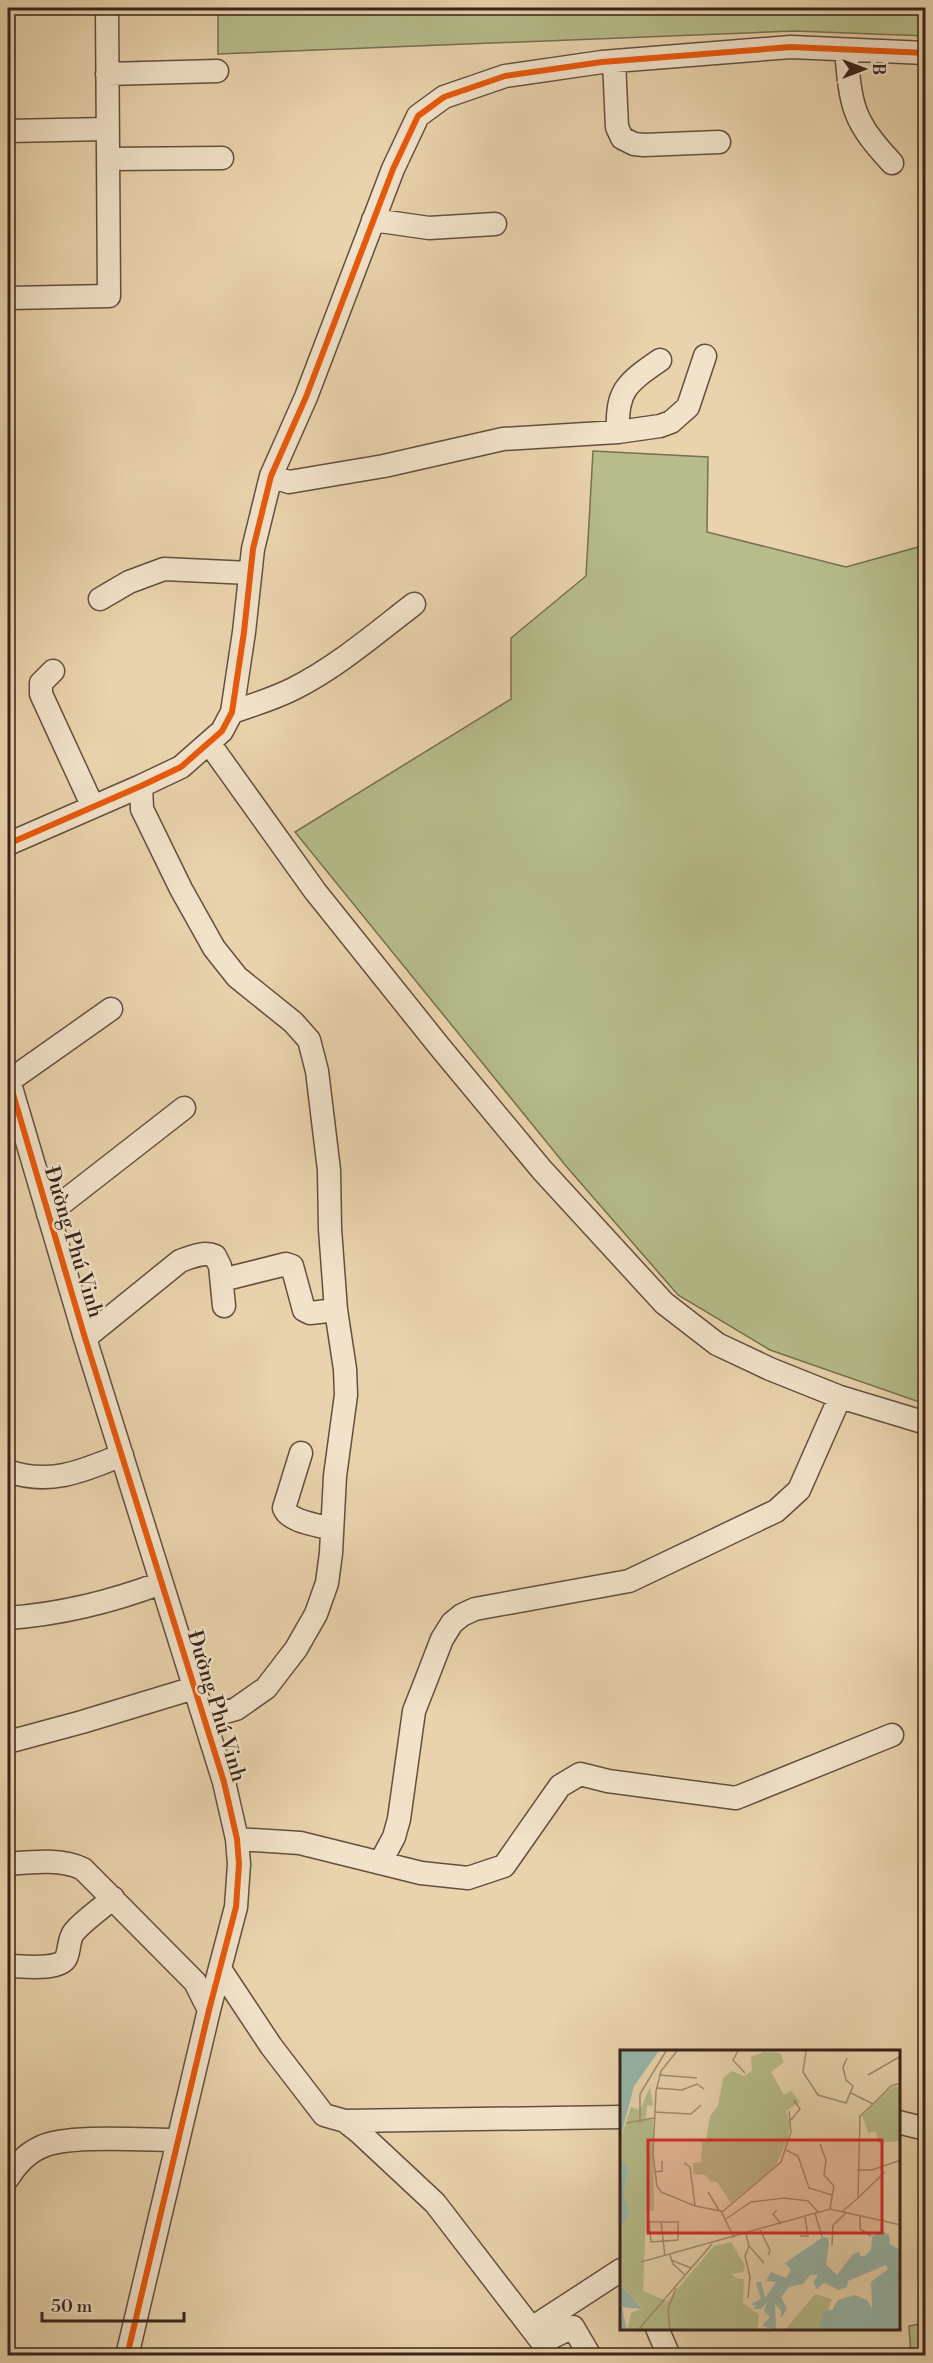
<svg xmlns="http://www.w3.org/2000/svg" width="933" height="2363" viewBox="0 0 933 2363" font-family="'Libre Bodoni',serif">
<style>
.green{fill:#b6bc8a;stroke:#777052;stroke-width:1.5}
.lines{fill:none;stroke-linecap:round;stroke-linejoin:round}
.street-casing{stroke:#644f3e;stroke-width:25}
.street{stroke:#f1e2c9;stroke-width:22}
.cycleway-casing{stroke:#f1e2c9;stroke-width:10}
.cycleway{stroke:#e8590c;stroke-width:6}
.labels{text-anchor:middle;stroke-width:5;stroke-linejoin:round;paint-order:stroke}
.street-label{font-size:21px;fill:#38231a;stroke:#f1e2c9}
.inset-road{fill:none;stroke:#a28d72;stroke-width:1.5}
.view{fill:#d62828;fill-opacity:0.15;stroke:#d62828;stroke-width:3}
.inset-edge{fill:none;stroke:#38231a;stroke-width:3}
</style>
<rect width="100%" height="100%" fill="#e9d3ac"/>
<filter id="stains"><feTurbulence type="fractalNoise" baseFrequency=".00333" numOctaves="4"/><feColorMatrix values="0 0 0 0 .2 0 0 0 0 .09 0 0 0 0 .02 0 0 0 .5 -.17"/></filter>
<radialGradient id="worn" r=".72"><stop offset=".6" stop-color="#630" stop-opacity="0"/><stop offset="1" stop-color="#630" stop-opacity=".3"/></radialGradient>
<path class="green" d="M 218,8 L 925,8 L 926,36 L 795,31 L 218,54 Z
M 593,451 L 708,457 L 707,532 L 846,567 L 922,546 L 926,558 L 925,1404 L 770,1350 L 678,1295 L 566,1166 L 295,832 L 511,699 L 511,638 L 586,576 Z
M 925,2323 L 925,2355 L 911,2355 L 909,2326 Z"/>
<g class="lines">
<g class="street-casing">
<path id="street" d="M 846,50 C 851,107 852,120 892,163
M 614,61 L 617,127 L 622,138 L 634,144 L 644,145 L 719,142
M 107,74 L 217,71
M 8,131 L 107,129
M 108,159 L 222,158
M 373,220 L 429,228 L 495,224
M 8,298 L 109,296 L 107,8
M 618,432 C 616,390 627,383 660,360
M 271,476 L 289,482 L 384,466 L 503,439 L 618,432 L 660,426 L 671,422 L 688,407 L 705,356
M 100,599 L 129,582 L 164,569 L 250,573
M 53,671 L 41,683 L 41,694 L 93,807
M 232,712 C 253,705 273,699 293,689 C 337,667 375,634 414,604
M 209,743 L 315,891 L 439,1046 L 542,1170 L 664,1303 L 717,1344 L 770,1369 L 840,1397 L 926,1423
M 141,786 L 142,809 L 181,889 L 214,948 L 237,977 L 293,1022 L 309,1040 L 317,1071 L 329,1170 L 330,1229 L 336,1310 L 345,1369 L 346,1395 L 335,1476 L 331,1553 L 327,1583 L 316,1614 L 296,1649 L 266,1688 L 236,1709 L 204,1718
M 8,844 L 141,786 L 181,767 L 222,731 L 232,712 L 244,632 L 253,549 L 271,476 L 306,397 L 393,169 L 418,116 L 444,97 L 505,76 L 602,62 L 791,47 L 926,53
M 8,1077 L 85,1338 L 224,1782 L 237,1839 L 239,1864 L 236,1907 L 209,2010 L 127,2356
M 9,1081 L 111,1009
M 48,1214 L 184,1108
M 222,1280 L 286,1264 L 292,1266 L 304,1310 L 310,1313 L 336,1310
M 85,1338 L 180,1261 C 191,1257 204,1251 215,1256 L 220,1266 L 224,1306
M 301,1453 L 284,1508 C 289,1522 318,1525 332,1529
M 8,1471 C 49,1486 83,1471 122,1455
M 8,1618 C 62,1614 111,1602 161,1583
M 8,1742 L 82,1722 L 194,1688
M 237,1839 L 300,1843 L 421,1873 L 468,1878 L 504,1866 L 560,1786 L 580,1774 L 608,1781 L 736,1798 L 892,1735
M 380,1863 L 394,1837 L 399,1819 L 414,1711 L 425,1683 L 442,1639 L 452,1623 L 462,1615 L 475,1609 L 629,1581 L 776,1511 L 799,1490 L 840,1397
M 8,1864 C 30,1862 62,1858 83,1869 L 195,1982 L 209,2010
M 8,1966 C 20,1966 60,1971 66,1958 C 70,1950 68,1940 74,1932 C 85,1919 101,1909 113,1898
M 220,1969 L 271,2046 L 324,2115 L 345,2121 L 621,2117
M 345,2121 L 360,2133 L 435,2203 L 542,2342 L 573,2327 L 590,2356
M 898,2122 L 926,2129
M 8,2178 C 15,2166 27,2153 41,2147 C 67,2134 146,2140 178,2140
M 532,2328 L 621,2270
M 657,2328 L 669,2356"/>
</g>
<use href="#street" class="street"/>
<g class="cycleway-casing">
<path id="cycleway" d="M 8,844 L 141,786 L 181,767 L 222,731 L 232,712 L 244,632 L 253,549 L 271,476 L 306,397 L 393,169 L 418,116 L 444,97 L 505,76 L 602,62 L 791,47 L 926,53
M 8,1077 L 85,1338 L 224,1782 L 237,1839 L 239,1864 L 236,1907 L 209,2010 L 127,2356"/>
</g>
<use href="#cycleway" class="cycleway"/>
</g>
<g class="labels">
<g class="street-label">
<text transform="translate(74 1242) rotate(73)" y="7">Đường Phú Vinh</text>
<text transform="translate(217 1706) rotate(73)" y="7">Đường Phú Vinh</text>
</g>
</g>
<g transform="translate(620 2050)">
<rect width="280" height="280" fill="#e9d3ac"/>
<path d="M 144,2 L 160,3 L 164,12 L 151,22 L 164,45 L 171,41 L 180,52 L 166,61 L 170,74 L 168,88 L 156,115 L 111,153 L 97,132 L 91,132 L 85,125 L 73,124 L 73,113 L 81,112 L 82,91 L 86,90 L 90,66 L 98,56 L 103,28 L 112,21 L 124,26 L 132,21 L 131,7 ZM 280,36 L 280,91 L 258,93 L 256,81 L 248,83 L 242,65 L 272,37 ZM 30,37 L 33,56 L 27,55 L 26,69 L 33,70 L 34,161 L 26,161 L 23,241 L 47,251 L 94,196 L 111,192 L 125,216 L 123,222 L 111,224 L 118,229 L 124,229 L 123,253 L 139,265 L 137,280 L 7,280 L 11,263 L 23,258 L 0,235 L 0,177 L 10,164 L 4,145 L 8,118 L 0,107 L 0,90 L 11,57 L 20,60 ZM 195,244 L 212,249 L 201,280 L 165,280 Z" fill="#b6bc8a"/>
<path d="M 0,1 L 39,1 L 14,36 L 0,90 ZM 0,107 L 8,118 L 4,145 L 10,164 L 0,177 ZM 261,180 L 269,185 L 270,194 L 280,200 L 280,280 L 199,280 L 204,261 L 212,260 L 218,250 L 235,245 L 247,250 L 252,258 L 251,232 L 268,219 L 266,215 L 228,231 L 227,237 L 219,240 L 204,233 L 197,239 L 193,233 L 198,225 L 190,225 L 183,234 L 169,237 L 161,247 L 167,259 L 161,268 L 161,260 L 155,254 L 156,280 L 142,276 L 150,267 L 144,261 L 147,252 L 141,259 L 133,259 L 136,256 L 131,254 L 141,249 L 136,232 L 141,232 L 145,248 L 156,232 L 146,231 L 151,222 L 166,228 L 171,220 L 165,213 L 203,187 L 208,188 L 209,193 L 206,215 L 217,225 L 233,204 L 240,202 L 240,206 L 245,206 L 251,200 L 252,187 ZM 0,235 L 23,259 L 2,257 L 7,280 L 0,280 Z" fill="#97b7ab"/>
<path class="inset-road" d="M 57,1 L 41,21 L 36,41 L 33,104 L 37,136 L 41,142 L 75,156 L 101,161 L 114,188M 118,1 L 113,10 L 125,23M 186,1 L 183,22 L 198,45 L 226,53 L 233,36 L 226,30 L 223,17 L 227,8M 39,25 L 77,28M 248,25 L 281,6M 36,38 L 62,40 L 77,34 L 84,39M 231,43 L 253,54 L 271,36 L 281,33M 34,62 L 71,64 L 81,55M 171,70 L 180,59 L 174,50M 7,73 L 34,68M 20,73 L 20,44 L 46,1M 200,94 L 206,110 L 204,125 L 214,136 L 210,159M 166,100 L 178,106 L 189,138 L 212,145M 64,113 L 70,117 L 75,156M 237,120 L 252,120 L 281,110M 34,122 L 42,121 L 42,111M 88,142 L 99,160M 238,148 L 265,122M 157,160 L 153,164 L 161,174M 223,161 L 238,148 L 240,66 L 253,54M 102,162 L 161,112 L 171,82 L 169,61M 195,163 L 202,187M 240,165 L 240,179 L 251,186M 106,169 L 131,152 L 164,148 L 188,151 L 198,162M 29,172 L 58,172 L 58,190 L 31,192 ZM 41,172 L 45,206M 140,180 L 150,200 L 148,205M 126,184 L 129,196 L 144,213M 180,186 L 188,186 L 185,167M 212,195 L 213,175 L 227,162M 50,205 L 53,214 L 65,225M 51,210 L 71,218M 21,212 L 210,159 L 281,175M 128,248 L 130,227 L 125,206 L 129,196M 18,280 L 92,194M 50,280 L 48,259 L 56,238"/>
<path class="view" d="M 28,90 L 262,90 L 262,183 L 28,183 Z"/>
<rect width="280" height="280" class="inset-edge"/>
</g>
<rect width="933" height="2363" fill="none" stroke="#e9d3ac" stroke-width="30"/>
<rect x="9" y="9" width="915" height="2345" fill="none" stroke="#38231a" stroke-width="3"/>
<rect x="15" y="15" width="903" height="2333" fill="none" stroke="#38231a" stroke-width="1.5"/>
<g transform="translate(864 69) rotate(90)" stroke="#f1e2c9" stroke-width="4.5" paint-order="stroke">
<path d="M0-4.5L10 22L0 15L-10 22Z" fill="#38231a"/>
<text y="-9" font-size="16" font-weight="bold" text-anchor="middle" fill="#38231a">B</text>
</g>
<path d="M42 2312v9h142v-9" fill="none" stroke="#38231a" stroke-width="3"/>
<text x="51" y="2312" font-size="18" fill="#38231a" stroke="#f1e2c9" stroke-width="4.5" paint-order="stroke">50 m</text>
<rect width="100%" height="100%" filter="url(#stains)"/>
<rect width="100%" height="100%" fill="url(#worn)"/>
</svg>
